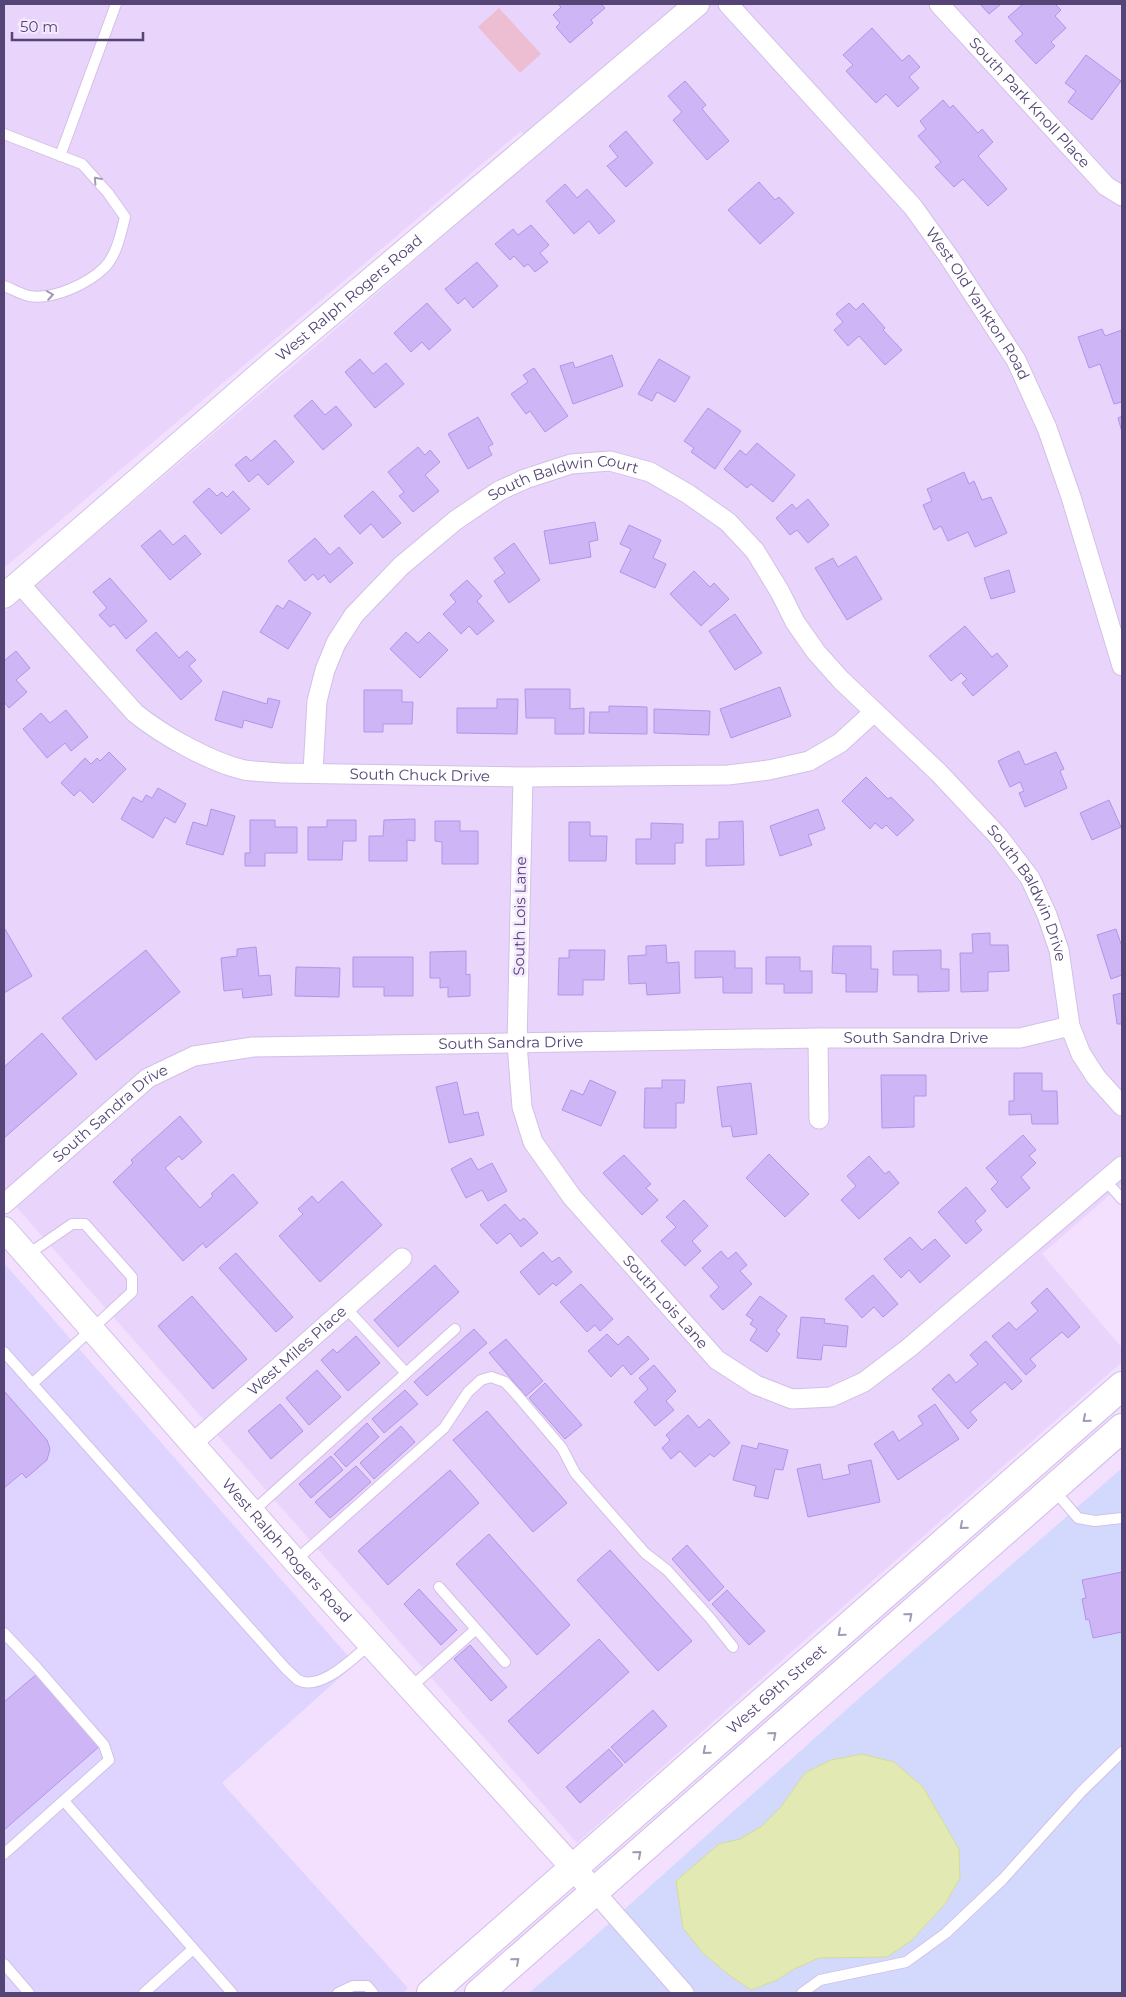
<svg xmlns="http://www.w3.org/2000/svg" width="1126" height="1997" viewBox="0 0 1126 1997" font-family="Montserrat,sans-serif">
<style>
.residential{fill:#e9d4fb}
.commercial{fill:#dfd4ff}
.medical{fill:#d3d9fd}
.green{fill:#edbed2}
.water{fill:#e3e9b3;stroke:#d4dc99}
.building{fill:#cdb5f6;stroke:#b294ea}
.lines{fill:none;stroke-linecap:round;stroke-linejoin:round}
.service-casing{stroke:#d2c0e8;stroke-width:12}
.minor-casing{stroke:#d2c0e8;stroke-width:21}
.tertiary-casing{stroke:#d2c0e8;stroke-width:26}
.secondary-casing{stroke:#d0bbeb;stroke-width:30}
.service{stroke:#fff;stroke-width:10}
.minor{stroke:#fff;stroke-width:19}
.tertiary{stroke:#fff;stroke-width:24}
.secondary{stroke:#fff;stroke-width:28}
.oneway{stroke:#a299b4}
.labels{text-anchor:middle;stroke-width:5;stroke-linejoin:round;paint-order:stroke}
.street-label{font-size:15px;fill:#554577;stroke:#f5e9ff}
</style>
<rect width="100%" height="100%" fill="#f2e0fe"/>
<path class="residential" d="M 4,4 L 1122,4 L 1122,1184 L 1042,1254 L 1122,1348 L 1122,1362 L 790,1653 L 577,1843 L 4,1193 L 4,612 L 300,360 L 539,153 L 521,131 L 4,568 Z"/>
<path class="commercial" d="M 4,1263 L 355,1664 L 222,1783 L 408,1988 L 403,1993 L 4,1993 Z"/>
<path class="medical" d="M 1122,1468 L 1122,1993 L 529,1993 L 586,1944 L 856,1701 Z"/>
<path class="green" d="M 499,8 L 541,54 L 520,73 L 478,27 Z"/>
<path class="water" d="M 862,1754 L 894,1762 L 923,1787 L 959,1849 L 960,1878 L 945,1904 L 911,1941 L 887,1957 L 819,1958 L 794,1969 L 777,1980 L 751,1990 L 729,1975 L 703,1953 L 683,1928 L 676,1881 L 719,1844 L 740,1839 L 762,1826 L 780,1808 L 805,1773 L 831,1760 Z"/>
<path class="building" d="M 558,4 L 601,4 L 605,8 L 591,20 L 593,23 L 570,43 L 556,27 L 560,23 L 553,15 L 561,7 Z
M 980,4 L 1001,4 L 989,14 Z
M 1023,4 L 1055,4 L 1061,10 L 1055,16 L 1066,28 L 1051,42 L 1055,46 L 1036,64 L 1015,41 L 1023,34 L 1008,17 Z
M 872,28 L 902,61 L 909,55 L 920,67 L 909,77 L 919,88 L 898,107 L 886,94 L 876,103 L 846,71 L 853,65 L 843,55 Z
M 1086,55 L 1121,81 L 1092,120 L 1068,102 L 1076,91 L 1065,83 Z
M 685,81 L 706,105 L 702,109 L 729,141 L 707,160 L 673,120 L 682,112 L 668,96 Z
M 943,100 L 950,108 L 953,105 L 978,133 L 982,129 L 993,142 L 978,156 L 1007,189 L 988,206 L 963,179 L 954,187 L 935,167 L 941,162 L 918,136 L 926,129 L 920,121 Z
M 626,131 L 653,163 L 626,187 L 607,166 L 618,157 L 609,146 Z
M 759,182 L 775,200 L 779,197 L 794,213 L 760,244 L 728,210 Z
M 565,184 L 577,198 L 587,189 L 615,221 L 599,234 L 589,221 L 574,234 L 546,201 Z
M 531,225 L 549,245 L 540,253 L 548,262 L 535,272 L 528,264 L 524,267 L 514,256 L 510,260 L 495,244 L 513,229 L 518,235 Z
M 477,262 L 498,286 L 473,308 L 465,298 L 458,304 L 445,289 Z
M 427,303 L 451,330 L 429,350 L 422,342 L 411,352 L 394,333 Z
M 849,303 L 856,310 L 863,303 L 885,328 L 883,330 L 902,350 L 885,365 L 859,336 L 848,346 L 834,330 L 843,322 L 836,314 Z
M 1102,329 L 1105,336 L 1122,330 L 1122,402 L 1114,404 L 1100,364 L 1089,368 L 1078,337 Z
M 612,355 L 623,386 L 573,404 L 560,366 L 573,362 L 575,368 Z
M 360,359 L 373,374 L 386,363 L 404,384 L 375,408 L 345,372 Z
M 659,359 L 690,377 L 675,402 L 657,392 L 652,401 L 638,394 Z
M 534,368 L 568,416 L 545,432 L 530,411 L 526,414 L 511,394 L 528,382 L 523,375 Z
M 312,400 L 325,415 L 336,406 L 352,425 L 323,450 L 294,416 Z
M 708,408 L 741,431 L 715,469 L 691,452 L 694,448 L 684,441 Z
M 1122,416 L 1122,432 L 1118,418 Z
M 478,417 L 493,444 L 488,447 L 492,455 L 468,469 L 448,434 Z
M 275,440 L 294,462 L 268,485 L 258,474 L 249,482 L 235,465 L 246,456 L 251,461 Z
M 757,443 L 795,475 L 773,502 L 751,484 L 747,488 L 724,469 L 740,450 L 746,455 Z
M 418,447 L 425,455 L 430,450 L 440,462 L 425,475 L 439,491 L 413,512 L 399,496 L 404,492 L 388,472 Z
M 964,472 L 969,484 L 974,481 L 982,500 L 991,497 L 1007,533 L 975,547 L 968,532 L 948,541 L 941,526 L 934,530 L 923,505 L 932,501 L 927,489 Z
M 209,488 L 217,496 L 222,492 L 227,497 L 233,491 L 250,509 L 221,534 L 193,502 Z
M 373,491 L 401,523 L 383,538 L 371,524 L 360,534 L 344,516 Z
M 808,499 L 829,525 L 808,543 L 797,530 L 790,535 L 776,518 L 792,504 L 796,509 Z
M 595,522 L 598,540 L 589,542 L 591,557 L 550,564 L 544,531 Z
M 629,525 L 661,540 L 653,558 L 666,564 L 655,588 L 620,572 L 631,549 L 620,544 Z
M 160,530 L 173,545 L 185,535 L 201,554 L 170,580 L 141,546 Z
M 315,538 L 330,555 L 339,547 L 353,563 L 330,583 L 324,575 L 318,580 L 313,574 L 305,581 L 288,561 Z
M 514,543 L 540,580 L 509,603 L 494,581 L 505,573 L 494,558 Z
M 856,556 L 882,599 L 847,620 L 815,568 L 833,558 L 838,567 Z
M 1009,570 L 1015,592 L 991,599 L 984,578 Z
M 694,571 L 710,587 L 714,583 L 729,599 L 701,626 L 670,594 Z
M 110,578 L 147,621 L 126,639 L 114,624 L 110,627 L 99,615 L 107,608 L 93,592 Z
M 467,580 L 482,596 L 477,601 L 494,621 L 477,635 L 469,626 L 461,634 L 443,614 L 456,602 L 450,595 Z
M 289,600 L 311,613 L 288,649 L 260,632 L 277,605 L 283,609 Z
M 735,614 L 762,653 L 735,670 L 709,631 Z
M 965,626 L 992,657 L 997,653 L 1008,666 L 973,696 L 962,683 L 967,679 L 961,673 L 951,681 L 929,656 Z
M 156,632 L 179,658 L 187,651 L 196,660 L 189,666 L 202,681 L 181,700 L 136,650 Z
M 406,632 L 418,643 L 429,632 L 448,650 L 420,678 L 390,649 Z
M 16,651 L 30,668 L 16,680 L 27,692 L 9,708 L 4,702 L 4,661 Z
M 780,687 L 791,716 L 731,738 L 720,709 Z
M 525,689 L 570,689 L 570,709 L 584,708 L 584,734 L 555,734 L 555,718 L 526,718 Z
M 364,690 L 402,690 L 402,702 L 413,702 L 412,724 L 383,724 L 383,732 L 364,732 Z
M 223,691 L 267,704 L 268,698 L 280,701 L 272,728 L 244,720 L 242,728 L 215,720 Z
M 497,699 L 518,699 L 517,734 L 457,733 L 457,708 L 497,708 Z
M 609,706 L 647,707 L 647,734 L 589,733 L 590,712 L 609,712 Z
M 654,709 L 710,711 L 709,735 L 654,733 Z
M 66,710 L 88,737 L 71,751 L 65,743 L 47,758 L 23,729 L 41,713 L 50,723 Z
M 1019,751 L 1025,765 L 1056,752 L 1064,769 L 1060,771 L 1067,788 L 1025,807 L 1019,793 L 1024,791 L 1020,782 L 1010,787 L 998,761 Z
M 109,752 L 126,769 L 93,803 L 80,790 L 74,796 L 61,783 L 85,758 L 91,764 L 97,758 L 100,761 Z
M 866,777 L 888,799 L 891,797 L 914,820 L 897,836 L 886,825 L 882,829 L 875,823 L 870,829 L 842,801 Z
M 158,788 L 186,804 L 175,823 L 165,817 L 153,838 L 121,819 L 133,797 L 142,802 L 146,795 L 152,798 Z
M 1109,800 L 1121,827 L 1092,840 L 1080,813 Z
M 211,809 L 235,816 L 223,855 L 186,844 L 193,822 L 207,826 Z
M 818,809 L 825,829 L 808,835 L 812,845 L 780,856 L 770,826 Z
M 415,819 L 415,841 L 407,840 L 407,861 L 369,861 L 369,836 L 383,836 L 384,820 Z
M 250,820 L 275,820 L 275,827 L 297,827 L 297,853 L 265,853 L 265,866 L 245,866 L 245,853 L 250,853 Z
M 327,820 L 356,820 L 356,841 L 343,841 L 342,860 L 308,860 L 308,827 L 327,827 Z
M 435,821 L 460,821 L 460,831 L 478,831 L 478,864 L 442,864 L 442,842 L 435,841 Z
M 743,821 L 744,865 L 706,866 L 706,839 L 719,839 L 719,822 Z
M 569,822 L 590,822 L 590,836 L 607,836 L 606,861 L 569,861 Z
M 651,823 L 683,824 L 683,843 L 675,843 L 675,864 L 636,864 L 636,839 L 651,839 Z
M 5,929 L 32,976 L 4,993 L 4,930 Z
M 1116,929 L 1122,947 L 1122,975 L 1111,979 L 1097,935 Z
M 990,933 L 990,945 L 1008,945 L 1009,971 L 988,972 L 988,991 L 961,992 L 960,953 L 973,953 L 972,934 Z
M 666,945 L 667,963 L 679,962 L 680,993 L 647,995 L 646,983 L 629,984 L 628,956 L 646,955 L 646,946 Z
M 833,946 L 871,946 L 871,969 L 878,969 L 877,992 L 846,992 L 846,974 L 832,973 Z
M 256,947 L 259,976 L 270,975 L 272,995 L 243,998 L 242,989 L 224,991 L 221,958 L 237,956 L 237,949 Z
M 146,950 L 180,992 L 96,1060 L 62,1018 Z
M 569,950 L 605,950 L 604,980 L 583,980 L 583,995 L 558,995 L 559,958 L 569,958 Z
M 941,950 L 941,969 L 949,969 L 949,991 L 918,992 L 918,975 L 893,975 L 893,951 Z
M 466,951 L 466,975 L 470,974 L 470,996 L 448,997 L 448,987 L 440,988 L 440,978 L 430,978 L 430,952 Z
M 695,951 L 735,951 L 735,968 L 752,968 L 752,993 L 723,993 L 723,977 L 695,978 Z
M 353,957 L 413,957 L 413,996 L 384,996 L 384,987 L 353,987 Z
M 766,957 L 800,957 L 800,971 L 812,971 L 812,993 L 784,993 L 784,984 L 766,984 Z
M 296,967 L 340,968 L 339,997 L 295,996 Z
M 1122,993 L 1122,1024 L 1117,1024 L 1113,995 Z
M 42,1033 L 77,1074 L 4,1138 L 4,1067 Z
M 1014,1073 L 1042,1073 L 1042,1091 L 1057,1091 L 1058,1124 L 1032,1124 L 1031,1114 L 1009,1115 L 1009,1101 L 1014,1101 Z
M 881,1075 L 926,1075 L 926,1096 L 914,1096 L 914,1127 L 882,1128 Z
M 590,1080 L 616,1092 L 601,1126 L 562,1110 L 571,1090 L 583,1095 Z
M 662,1080 L 685,1080 L 684,1103 L 676,1103 L 676,1128 L 644,1128 L 645,1088 L 662,1088 Z
M 457,1082 L 464,1115 L 478,1112 L 484,1135 L 449,1143 L 436,1087 Z
M 751,1083 L 757,1134 L 733,1137 L 731,1126 L 722,1127 L 717,1087 Z
M 180,1116 L 202,1142 L 182,1160 L 179,1156 L 165,1168 L 200,1208 L 213,1196 L 211,1194 L 233,1174 L 258,1203 L 206,1248 L 203,1243 L 183,1261 L 113,1182 L 133,1163 L 131,1160 Z
M 1023,1135 L 1036,1150 L 1029,1156 L 1036,1163 L 1021,1177 L 1030,1188 L 1007,1208 L 991,1189 L 998,1182 L 986,1168 Z
M 769,1154 L 809,1194 L 785,1217 L 746,1178 Z
M 624,1155 L 651,1184 L 646,1188 L 658,1200 L 642,1215 L 603,1173 Z
M 869,1156 L 885,1174 L 889,1171 L 899,1183 L 859,1219 L 841,1200 L 856,1186 L 847,1176 Z
M 471,1158 L 478,1170 L 492,1163 L 507,1191 L 488,1201 L 482,1190 L 466,1198 L 451,1169 Z
M 342,1181 L 382,1225 L 320,1282 L 279,1236 L 303,1214 L 298,1209 L 312,1196 L 318,1203 Z
M 966,1187 L 986,1211 L 975,1221 L 982,1230 L 966,1244 L 938,1212 Z
M 684,1200 L 708,1226 L 692,1241 L 701,1251 L 685,1266 L 661,1241 L 676,1227 L 666,1217 Z
M 505,1204 L 520,1221 L 524,1218 L 538,1233 L 521,1247 L 510,1233 L 497,1244 L 480,1225 Z
M 910,1237 L 922,1250 L 935,1239 L 950,1256 L 920,1283 L 909,1270 L 901,1278 L 884,1259 Z
M 721,1251 L 728,1259 L 736,1252 L 747,1265 L 740,1271 L 752,1284 L 723,1310 L 710,1296 L 719,1287 L 702,1268 Z
M 543,1252 L 552,1262 L 559,1257 L 572,1272 L 556,1286 L 553,1283 L 539,1295 L 520,1272 Z
M 236,1253 L 293,1317 L 276,1332 L 219,1268 Z
M 435,1265 L 459,1292 L 398,1347 L 374,1320 Z
M 873,1275 L 898,1304 L 883,1317 L 874,1307 L 862,1318 L 845,1299 Z
M 581,1284 L 613,1319 L 600,1331 L 595,1325 L 587,1332 L 560,1302 Z
M 1047,1288 L 1080,1327 L 1068,1338 L 1062,1332 L 1030,1359 L 1036,1366 L 1026,1375 L 992,1336 L 1009,1322 L 1016,1330 L 1038,1311 L 1031,1303 Z
M 192,1296 L 247,1359 L 213,1389 L 158,1326 Z
M 760,1296 L 787,1316 L 776,1331 L 780,1334 L 767,1352 L 750,1340 L 757,1329 L 750,1324 L 753,1320 L 746,1315 Z
M 801,1317 L 825,1319 L 824,1323 L 848,1326 L 846,1347 L 823,1345 L 821,1360 L 797,1358 Z
M 474,1329 L 487,1343 L 427,1396 L 414,1382 Z
M 607,1334 L 618,1345 L 628,1336 L 649,1359 L 631,1375 L 623,1365 L 611,1377 L 588,1351 Z
M 356,1336 L 380,1363 L 348,1391 L 321,1360 L 333,1349 L 337,1353 Z
M 506,1339 L 543,1381 L 526,1396 L 489,1353 Z
M 986,1341 L 1022,1381 L 1012,1390 L 1005,1382 L 970,1412 L 977,1420 L 968,1429 L 932,1389 L 949,1374 L 956,1383 L 978,1364 L 970,1355 Z
M 654,1365 L 676,1391 L 666,1401 L 674,1410 L 655,1426 L 634,1402 L 648,1389 L 639,1378 Z
M 317,1370 L 341,1397 L 309,1425 L 286,1398 Z
M 545,1383 L 582,1425 L 565,1439 L 529,1398 Z
M 405,1390 L 418,1404 L 384,1433 L 372,1419 Z
M 4,1391 L 47,1440 L 50,1449 L 47,1460 L 26,1478 L 22,1473 L 4,1488 Z
M 280,1404 L 303,1431 L 271,1459 L 248,1431 Z
M 935,1404 L 959,1439 L 898,1480 L 874,1444 L 893,1431 L 899,1441 L 923,1424 L 918,1416 Z
M 487,1411 L 567,1503 L 533,1532 L 453,1440 Z
M 688,1415 L 699,1428 L 709,1419 L 730,1443 L 714,1457 L 710,1454 L 695,1467 L 680,1451 L 671,1459 L 662,1448 L 670,1440 L 666,1435 Z
M 367,1423 L 379,1437 L 346,1467 L 334,1454 Z
M 401,1426 L 415,1442 L 374,1479 L 360,1463 Z
M 759,1443 L 788,1450 L 783,1470 L 775,1469 L 768,1499 L 754,1496 L 756,1486 L 733,1480 L 742,1445 L 757,1449 Z
M 331,1456 L 343,1470 L 311,1498 L 299,1484 Z
M 871,1460 L 880,1502 L 808,1517 L 797,1469 L 820,1464 L 823,1480 L 850,1474 L 848,1465 Z
M 356,1466 L 371,1482 L 330,1518 L 315,1502 Z
M 450,1470 L 479,1503 L 388,1585 L 358,1551 Z
M 489,1534 L 570,1625 L 537,1655 L 456,1564 Z
M 687,1545 L 724,1587 L 709,1601 L 672,1559 Z
M 610,1550 L 692,1641 L 658,1671 L 577,1580 Z
M 1122,1572 L 1122,1632 L 1093,1638 L 1089,1619 L 1086,1620 L 1082,1599 L 1086,1598 L 1082,1580 Z
M 419,1589 L 457,1630 L 441,1645 L 404,1604 Z
M 727,1590 L 765,1631 L 749,1645 L 712,1604 Z
M 599,1639 L 629,1672 L 538,1754 L 508,1721 Z
M 470,1645 L 507,1687 L 491,1701 L 454,1659 Z
M 38,1673 L 101,1745 L 4,1830 L 4,1702 Z
M 653,1710 L 667,1726 L 625,1763 L 611,1747 Z
M 609,1749 L 623,1765 L 580,1803 L 566,1787 Z"/>
<g class="lines">
<g class="service-casing">
<path id="service" d="M 4,134 L 82,164 L 108,193 L 125,217 C 121,233 117,254 105,267 C 88,284 53,300 29,296 C 21,294 12,289 4,286
M 60,156 L 116,4
M 1105,1180 L 1122,1199
M 27,1255 L 72,1224 L 85,1224 L 132,1277 L 132,1292 L 32,1384
M 346,1308 L 406,1373
M 4,1352 L 286,1669 C 290,1672 294,1677 298,1680 C 321,1692 354,1657 370,1644
M 1054,1490 L 1078,1518 L 1095,1521 L 1122,1518
M 252,1512 L 455,1329
M 295,1561 L 444,1428 L 468,1392 L 481,1380 L 491,1377 L 505,1382 L 517,1395 L 562,1448 L 575,1473 L 645,1553 L 667,1570 L 710,1618 L 733,1647
M 439,1587 L 505,1662
M 4,1633 L 37,1668 L 104,1745 L 109,1760 L 4,1854
M 410,1688 L 476,1629
M 64,1801 L 232,1993
M 4,1964 L 29,1993
M 144,1993 L 193,1949
M 338,1993 L 353,1986 L 367,1986 L 373,1993
M 802,1993 L 820,1980 L 906,1962 L 946,1933 L 1003,1879 L 1082,1791 L 1122,1752"/>
</g>
<g class="minor-casing">
<g id="minor">
<path id="s1" d="M 728,4 L 913,207 L 949,257 L 1016,360 L 1047,428 L 1071,497 L 1122,666"/>
<path id="s2" d="M 939,4 L 1106,186 L 1122,196"/>
<path id="s3" d="M 19,583 L 135,713 C 162,735 210,762 244,770 C 257,772 271,772 283,773 L 523,777 L 728,775 L 769,770 L 809,761 L 840,743 L 874,712"/>
<path id="s4" d="M 313,772 L 317,701 L 325,670 L 336,643 L 354,615 L 401,566 L 456,520 L 499,491 L 525,479 L 571,464 L 610,461 L 650,472 L 688,494 L 728,522 L 755,551 L 780,592 L 795,622 L 816,652 L 841,680 L 939,773 L 998,836 L 1030,878 L 1047,915 L 1059,950 L 1070,1026 L 1081,1054 L 1096,1077 L 1122,1106"/>
<path id="s5" d="M 523,777 L 517,1044 L 522,1107 L 533,1142 L 572,1197 L 717,1360 L 756,1385 L 792,1399 L 831,1397 L 864,1382 L 910,1347 L 1122,1166"/>
<path d="M 818,1038 L 819,1119"/>
<path id="s6" d="M 4,1204 L 148,1078 L 194,1056 L 253,1047 L 818,1038 L 1020,1038 L 1070,1026"/>
<path id="s7" d="M 193,1443 L 402,1258"/>
<path d="M 595,1892 L 684,1993"/>
</g>
</g>
<g class="tertiary-casing">
<g id="tertiary">
<path id="s8" d="M 4,596 L 276,360 L 697,4"/>
<path id="s9" d="M 4,1229 L 295,1561 L 595,1892"/>
</g>
</g>
<g class="secondary-casing">
<g id="secondary">
<path id="s10" d="M 431,1993 L 1122,1386"/>
<path d="M 479,1993 L 1122,1428"/>
</g>
</g>
<use href="#service" class="service"/>
<use href="#minor" class="minor"/>
<use href="#tertiary" class="tertiary"/>
<use href="#secondary" class="secondary"/>
</g>
<defs><path id="oneway-chevron" d="M-2-3.5L2.5 0L-2 3.5" fill="none" stroke-width="1.6" stroke-linecap="round" stroke-linejoin="round" transform="scale(1.25)"/></defs>
<g class="oneway">
<use href="#oneway-chevron" transform="translate(97 180) rotate(-132)"/>
<use href="#oneway-chevron" transform="translate(50 295) rotate(-9)"/>
<use href="#oneway-chevron" transform="translate(1086 1419) rotate(139)"/>
<use href="#oneway-chevron" transform="translate(963 1526) rotate(139)"/>
<use href="#oneway-chevron" transform="translate(909 1616) rotate(-41)"/>
<use href="#oneway-chevron" transform="translate(841 1633) rotate(139)"/>
<use href="#oneway-chevron" transform="translate(773 1735) rotate(-41)"/>
<use href="#oneway-chevron" transform="translate(706 1751) rotate(139)"/>
<use href="#oneway-chevron" transform="translate(638 1854) rotate(-41)"/>
<use href="#oneway-chevron" transform="translate(516 1961) rotate(-41)"/>
</g>
<g class="labels">
<g class="street-label">
<text dy="5" stroke="none"><textPath href="#s2" startOffset="134">South Park Knoll Place</textPath></text>
<text dy="5" stroke="none"><textPath href="#s8" startOffset="456">West Ralph Rogers Road</textPath></text>
<text dy="5" stroke="none"><textPath href="#s1" startOffset="391">West Old Yankton Road</textPath></text>
<text dy="5" stroke="none"><textPath href="#s4" startOffset="424">South Baldwin Court</textPath></text>
<text dy="5" stroke="none"><textPath href="#s3" startOffset="474">South Chuck Drive</textPath></text>
<text dy="5" stroke="none"><textPath href="#s4" startOffset="1089">South Baldwin Drive</textPath></text>
<text transform="translate(520 916) rotate(-89)" y="5">South Lois Lane</text>
<text dy="5" stroke="none"><textPath href="#s6" startOffset="965">South Sandra Drive</textPath></text>
<text dy="5" stroke="none"><textPath href="#s6" startOffset="560">South Sandra Drive</textPath></text>
<text dy="5" stroke="none"><textPath href="#s6" startOffset="140">South Sandra Drive</textPath></text>
<text dy="5" stroke="none"><textPath href="#s5" startOffset="575">South Lois Lane</textPath></text>
<text dy="5" stroke="none"><textPath href="#s7" startOffset="139">West Miles Place</textPath></text>
<text dy="5" stroke="none"><textPath href="#s9" startOffset="428">West Ralph Rogers Road</textPath></text>
<text dy="5" stroke="none"><textPath href="#s10" startOffset="460">West 69th Street</textPath></text>
</g>
</g>
<rect width="1126" height="1997" fill="none" stroke="#554577" stroke-width="10"/>
<path d="M12 32v8h131v-8" fill="none" stroke="#554577" stroke-width="2.5"/>
<text x="20" y="32" font-size="15" fill="#554577" stroke="#f5e9ff" stroke-width="4" paint-order="stroke">50 m</text>
</svg>
